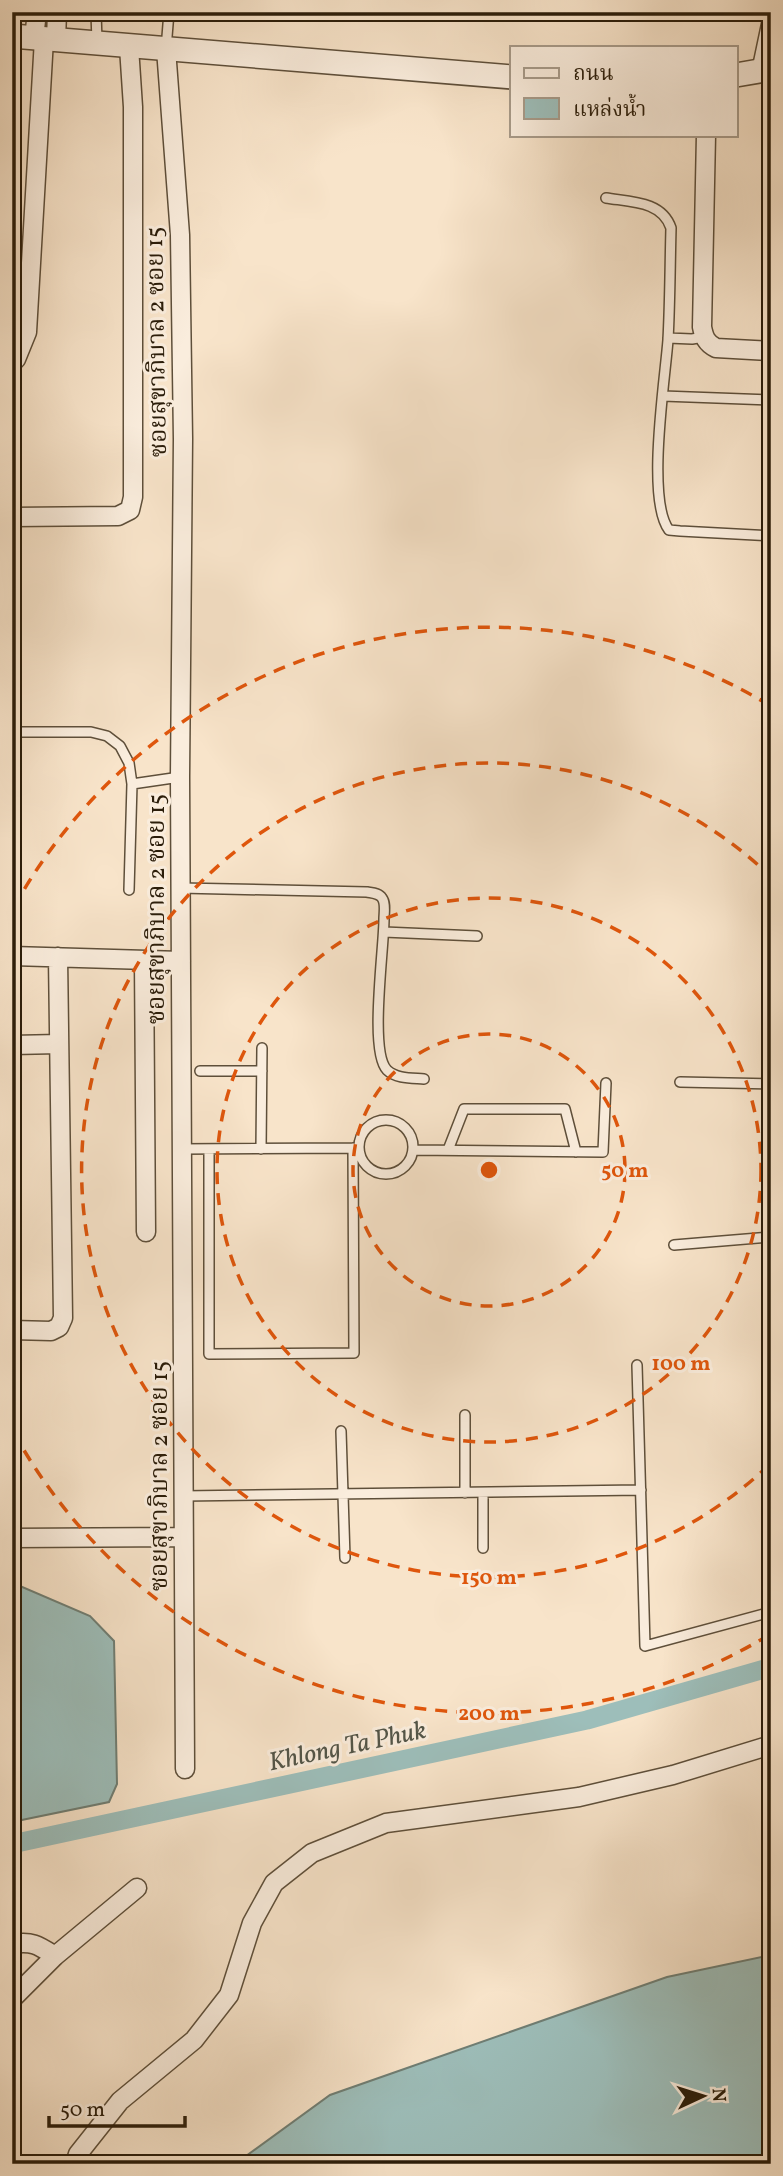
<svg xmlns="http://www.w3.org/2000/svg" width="783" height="2176" viewBox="0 0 783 2176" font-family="Vollkorn,'Noto Serif Thai',serif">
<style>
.water{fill:#9dbeba;stroke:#6f7e74;stroke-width:2}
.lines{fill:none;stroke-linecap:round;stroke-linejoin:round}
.canal{stroke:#9dbeba;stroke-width:19}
.service-casing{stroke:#5e4f3a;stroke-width:12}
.minor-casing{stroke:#5e4f3a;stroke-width:21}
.tertiary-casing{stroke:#5e4f3a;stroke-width:26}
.service{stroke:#faeddd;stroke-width:9}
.minor{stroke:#faeddd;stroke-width:18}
.tertiary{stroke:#faeddd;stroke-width:23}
.ring{fill:none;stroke:#df560c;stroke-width:3.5;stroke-dasharray:12 9}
.labels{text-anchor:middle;stroke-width:6;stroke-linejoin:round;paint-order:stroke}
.street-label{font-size:24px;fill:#2b1d0a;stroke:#faeddd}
.water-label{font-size:26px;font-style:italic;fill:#535548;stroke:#faeddd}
.centre{fill:#df560c;stroke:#faeddd;stroke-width:3.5}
.ring-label{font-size:21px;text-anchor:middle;font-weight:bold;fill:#df560c;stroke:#faeddd;stroke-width:6;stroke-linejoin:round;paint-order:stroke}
</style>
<rect width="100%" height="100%" fill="#f8e4ca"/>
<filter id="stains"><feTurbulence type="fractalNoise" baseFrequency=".00286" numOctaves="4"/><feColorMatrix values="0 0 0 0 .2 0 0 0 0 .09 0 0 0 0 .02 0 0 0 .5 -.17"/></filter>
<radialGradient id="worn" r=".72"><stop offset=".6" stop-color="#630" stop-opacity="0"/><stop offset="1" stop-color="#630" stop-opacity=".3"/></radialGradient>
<path class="water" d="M 12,1586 L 20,1586 L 90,1616 L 114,1641 L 117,1784 L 109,1802 L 12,1822 Z
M 771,1955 L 771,2164 L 235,2164 L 330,2095 L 667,1977 Z"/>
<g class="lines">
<path class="canal" d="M 12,1844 L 587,1720 L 771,1667"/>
<g class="service-casing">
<path id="service" d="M 96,12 L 97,42
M 166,49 L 169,12
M 757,69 L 769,12
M 606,198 C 631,202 662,201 671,228 C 670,265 670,303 668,340 C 665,380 646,500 669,530 L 680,531 L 771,536
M 668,338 L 692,339 L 704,337
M 663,396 L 771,400
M 12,732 L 91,732 L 107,736 L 120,746 L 129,763 L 132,784 L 129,890
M 132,784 L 180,777
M 180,888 L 367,892 C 372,893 379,893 382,898 C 386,903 384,913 384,919 C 384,949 369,1052 387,1070 C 396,1079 413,1078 424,1079
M 384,932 L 477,936
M 200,1071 L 262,1071
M 680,1082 L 771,1084
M359 1147a27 27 0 1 1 54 0a27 27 0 1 1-54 0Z
M 182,1149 L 358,1148
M 209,1149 L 209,1354 L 354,1353 L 353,1148
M 261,1149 L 262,1048
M 413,1150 L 603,1152 L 606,1083
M 448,1150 L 464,1109 L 565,1109 L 576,1152
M 674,1245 L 771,1237
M 637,1365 L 645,1646 L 771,1612
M 465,1415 L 465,1493
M 341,1431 L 345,1558
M 183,1496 L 641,1490
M 483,1548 L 483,1493"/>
</g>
<g class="minor-casing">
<path id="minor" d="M 34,38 L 37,12
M 56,40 L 57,12
M 166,49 L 180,235 L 183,439 L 180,777 L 185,1769
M 706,135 L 702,327 C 704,337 706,343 716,348 L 771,351
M 12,362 L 16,359 L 27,332 L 44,39
M 12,517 L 118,516 L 130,510 L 133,497 L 133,107 L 129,47
M 12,956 L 181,961
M 144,960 L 146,1232
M 12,1045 L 59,1044
M 12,1330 L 51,1331 L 59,1327 L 63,1318 L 58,957
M 12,1538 L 183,1537
M 12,1944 C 33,1941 38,1945 55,1956
M 12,1999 L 55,1956 L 137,1888
M 75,2164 L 78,2154 L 120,2101 L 194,2040 L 229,1995 L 252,1923 L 274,1883 L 312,1853 L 386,1823 L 579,1797 L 673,1775 L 771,1745"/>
</g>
<g class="tertiary-casing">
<path id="tertiary" d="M 12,36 L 512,77
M 736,75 L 771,69"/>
</g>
<use href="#service" class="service"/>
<use href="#minor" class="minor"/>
<use href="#tertiary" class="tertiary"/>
</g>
<g class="ring">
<circle cx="489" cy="1170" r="136"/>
<circle cx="489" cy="1170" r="272"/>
<path d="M769 1465A407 407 0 1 1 769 875"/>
<path d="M769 1635A543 543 0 0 1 14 1433M14 907A543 543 0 0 1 769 705"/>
</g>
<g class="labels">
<g class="street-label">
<text transform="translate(156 342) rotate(-91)" y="8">ซอยสุขาภิบาล 2 ซอย 15</text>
<text transform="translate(156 909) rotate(-90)" y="8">ซอยสุขาภิบาล 2 ซอย 15</text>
<text transform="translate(159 1476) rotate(-90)" y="8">ซอยสุขาภิบาล 2 ซอย 15</text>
</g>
<g class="water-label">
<text transform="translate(347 1745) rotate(-12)" y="9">Khlong Ta Phuk</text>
</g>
</g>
<circle cx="489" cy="1170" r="10" class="centre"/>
<g class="ring-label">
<text x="625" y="1177">50 m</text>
<text x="681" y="1370">100 m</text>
<text x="489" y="1584">150 m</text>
<text x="489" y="1720">200 m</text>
</g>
<rect width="783" height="2176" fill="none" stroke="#f8e4ca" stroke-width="42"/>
<rect x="14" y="14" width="755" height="2148" fill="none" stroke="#2b1d0a" stroke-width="3.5"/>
<rect x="21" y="21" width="741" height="2134" fill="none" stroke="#2b1d0a" stroke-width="2"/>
<rect x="510" y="46" width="228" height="91" fill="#faeddd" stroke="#a79a89" stroke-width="2"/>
<rect x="524" y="68" width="35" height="10" fill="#faeddd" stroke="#a79a89" stroke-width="2"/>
<text x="573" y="80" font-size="21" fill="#2b1d0a">ถนน</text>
<rect x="524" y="98" width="35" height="21" fill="#9dbeba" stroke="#a79a89" stroke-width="2"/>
<text x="573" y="116" font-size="21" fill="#2b1d0a">แหล่งน้ำ</text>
<g transform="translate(703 2096) rotate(86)" stroke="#faeddd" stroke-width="5" paint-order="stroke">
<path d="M0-5L12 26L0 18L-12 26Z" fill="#2b1d0a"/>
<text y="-10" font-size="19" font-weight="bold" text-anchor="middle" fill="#2b1d0a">N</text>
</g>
<path d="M49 2116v10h136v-10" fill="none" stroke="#2b1d0a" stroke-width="3.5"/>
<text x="60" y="2116" font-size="21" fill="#2b1d0a" stroke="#faeddd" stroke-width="5" paint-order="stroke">50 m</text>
<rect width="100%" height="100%" filter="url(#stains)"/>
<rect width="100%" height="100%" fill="url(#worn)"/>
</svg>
